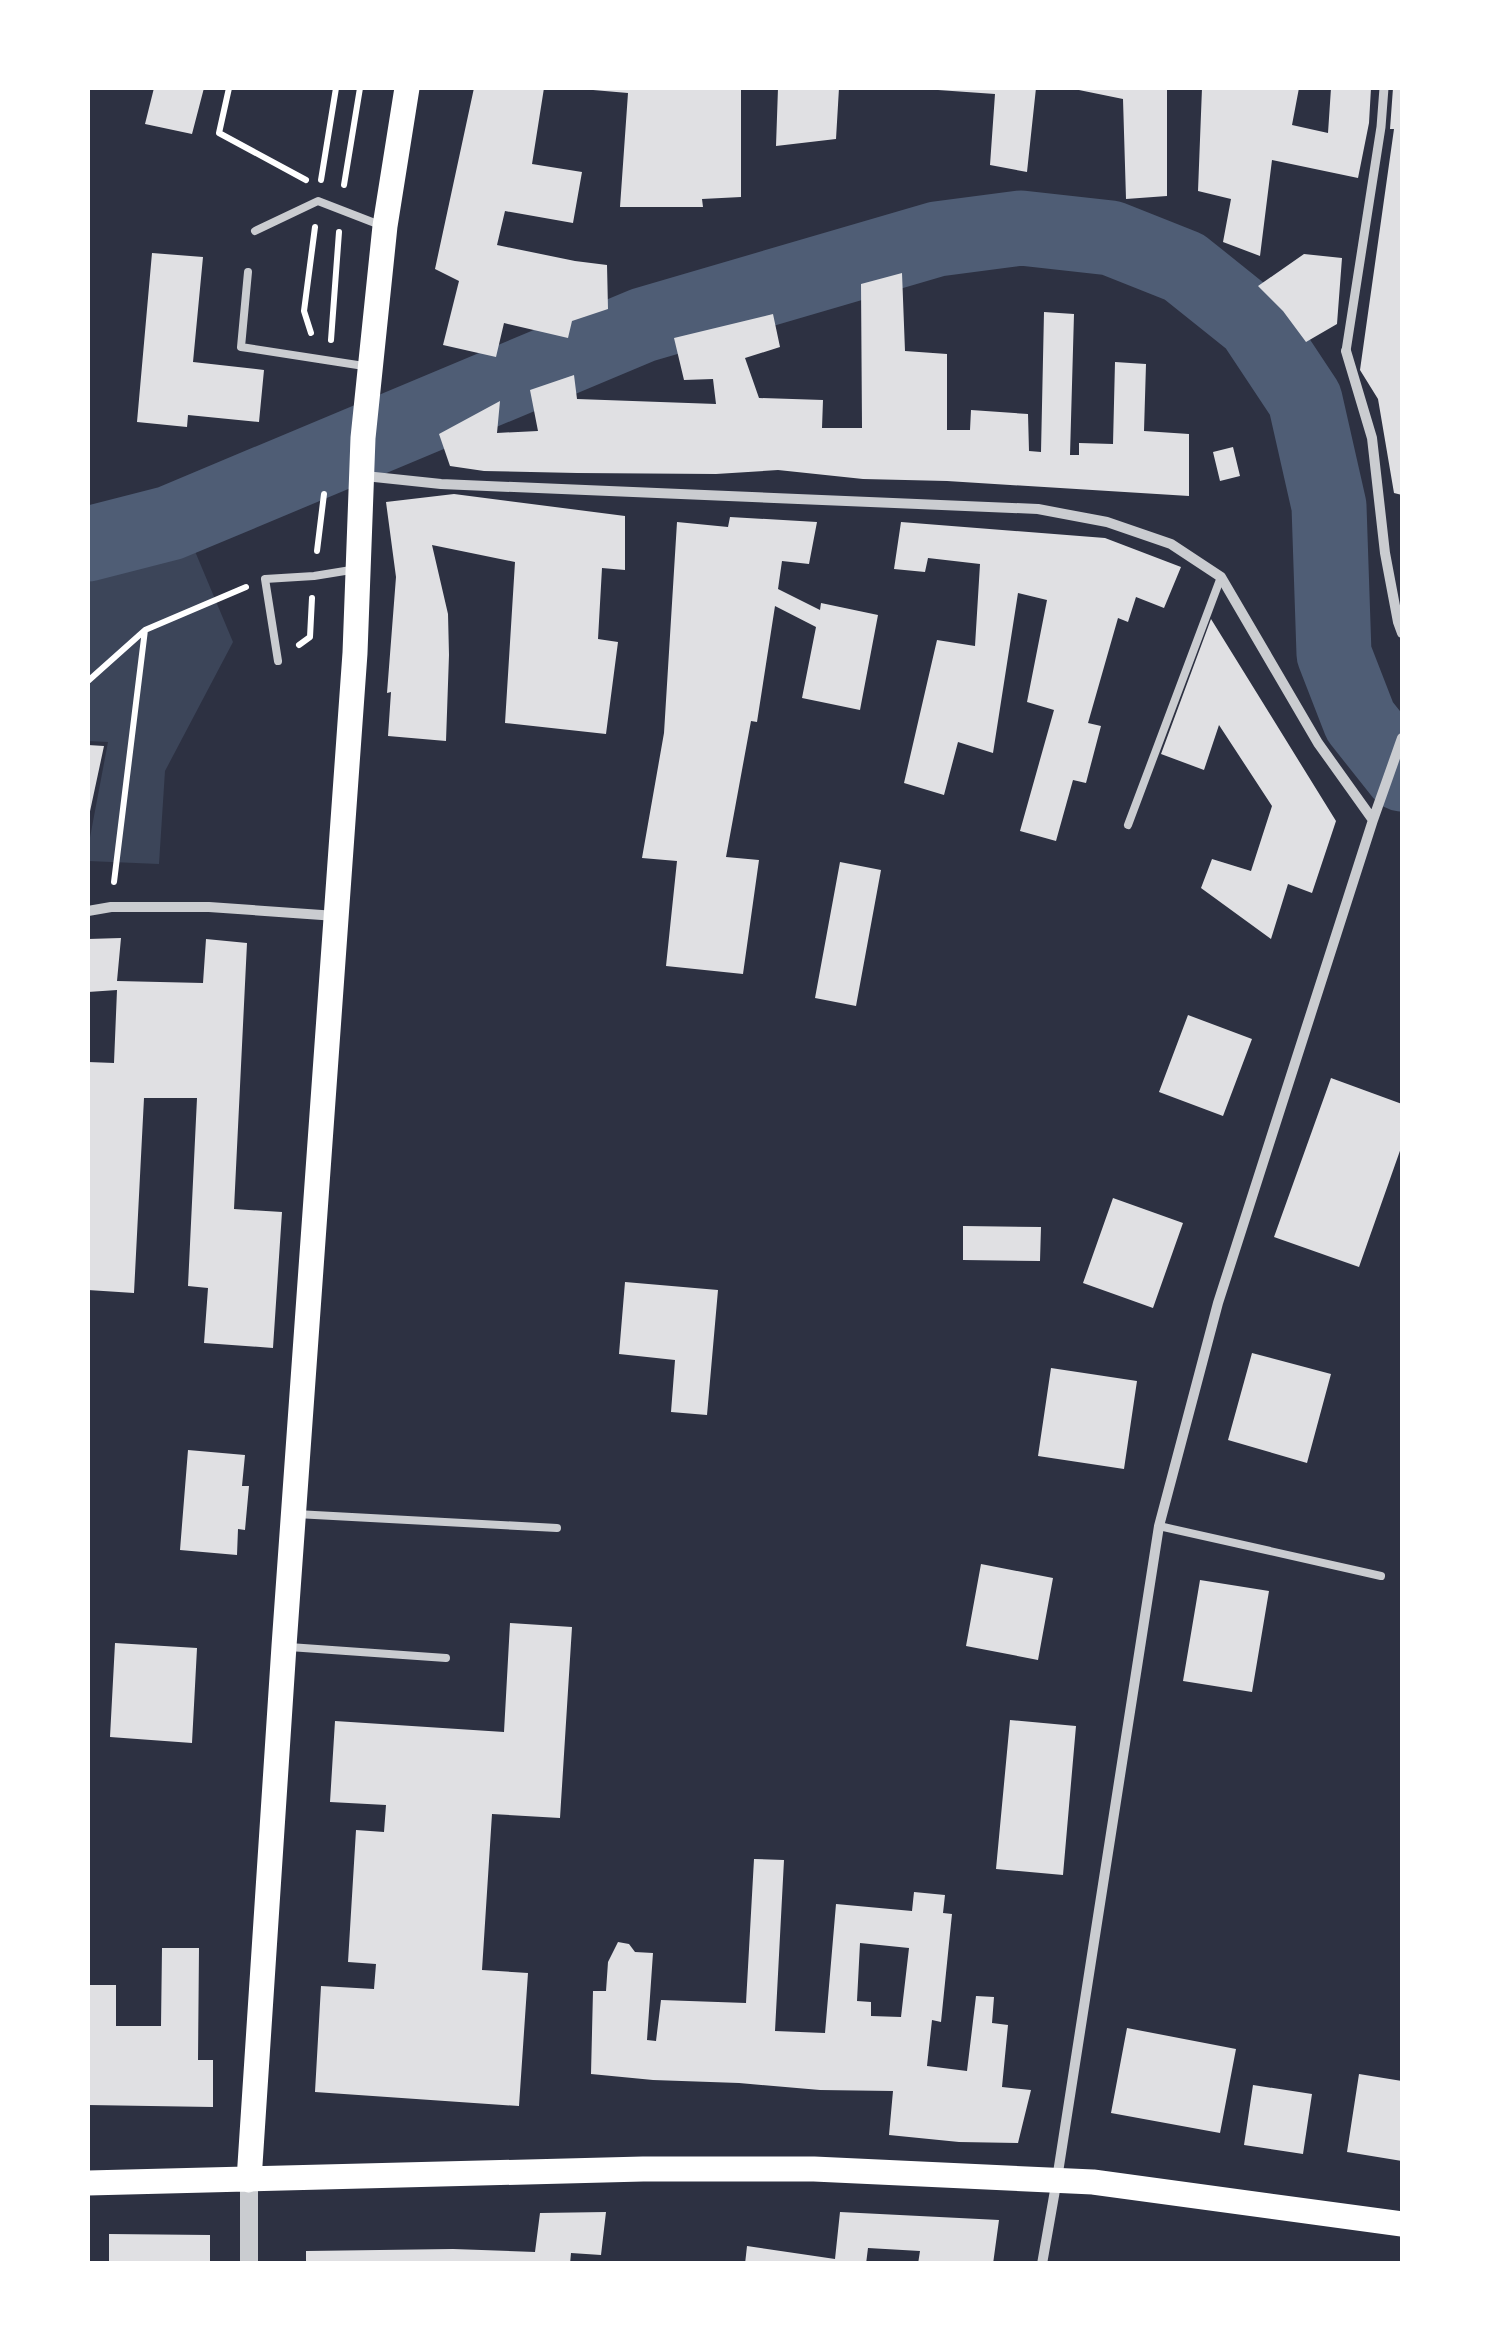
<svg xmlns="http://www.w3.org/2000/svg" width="1490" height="2351" viewBox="0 0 1490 2351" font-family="Raleway,sans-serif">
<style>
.green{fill:#3c4559}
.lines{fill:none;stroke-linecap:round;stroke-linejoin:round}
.river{stroke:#4f5d75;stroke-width:75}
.building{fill:#e0e0e3;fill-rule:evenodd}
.path{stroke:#fff;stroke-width:6}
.service{stroke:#caccd0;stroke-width:8}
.pedestrian{stroke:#caccd0;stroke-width:9}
.minor{stroke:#caccd0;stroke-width:10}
.tertiary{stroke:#caccd0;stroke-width:18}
.primary{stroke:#fff;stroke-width:25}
</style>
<rect width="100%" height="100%" fill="#2d3142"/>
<path class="green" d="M 189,537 L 233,642 L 165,771 L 159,864 L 88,861 L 88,848 L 108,742 L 88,741 L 88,573 Z"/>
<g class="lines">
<path class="river" d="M 88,544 L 170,523 L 643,325 L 937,239 L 1021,228 L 1111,238 L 1184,267 L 1254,323 L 1305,400 L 1329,506 L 1334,654 L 1360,721 L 1402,774"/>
</g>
<path class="building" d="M 154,88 L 204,88 L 192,134 L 145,124 Z
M 474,88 L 544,88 L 532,164 L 582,172 L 573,223 L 505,211 L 497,245 L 575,261 L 607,265 L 608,309 L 572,321 L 568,338 L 504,323 L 496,357 L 443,345 L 459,281 L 435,269 Z
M 593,88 L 741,88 L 741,197 L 702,199 L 703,207 L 620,207 L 628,93 L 593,90 Z
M 778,88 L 839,88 L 836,139 L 776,146 Z
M 938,88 L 1036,88 L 1027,172 L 990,165 L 995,94 L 938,90 Z
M 1074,88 L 1167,88 L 1167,196 L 1126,199 L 1123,99 L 1074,89 Z
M 1202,88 L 1299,88 L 1292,125 L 1328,133 L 1331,88 L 1371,88 L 1369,123 L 1358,178 L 1272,160 L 1260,256 L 1223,242 L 1231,199 L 1198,191 Z
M 1393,88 L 1402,88 L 1402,495 L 1394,493 L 1378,399 L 1360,370 L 1394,129 L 1390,129 Z
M 152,253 L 203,257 L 193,362 L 264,370 L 259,422 L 188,415 L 187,427 L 137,422 Z
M 1304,254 L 1342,258 L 1337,324 L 1306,342 L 1283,311 L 1258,286 Z
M 902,273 L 905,351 L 947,354 L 947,430 L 970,430 L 971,410 L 1028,414 L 1029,451 L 1041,452 L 1044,312 L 1074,314 L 1070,455 L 1079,455 L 1079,443 L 1113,444 L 1115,362 L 1146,364 L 1144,431 L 1189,434 L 1189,496 L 947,481 L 863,479 L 778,470 L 716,474 L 577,473 L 484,471 L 450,466 L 439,434 L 500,401 L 497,433 L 538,431 L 530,390 L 574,375 L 577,399 L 716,404 L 713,379 L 684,380 L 674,338 L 773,314 L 780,347 L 745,358 L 759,398 L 823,400 L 822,428 L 862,428 L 861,284 Z
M 1233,447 L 1240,476 L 1220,481 L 1213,452 Z
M 454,494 L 625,516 L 625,570 L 602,568 L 598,639 L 618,642 L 606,734 L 505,723 L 515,562 L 432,545 L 448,614 L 449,655 L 446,741 L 388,736 L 391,692 L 387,693 L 396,577 L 386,502 Z
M 730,517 L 817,522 L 809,564 L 782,561 L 778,589 L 820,610 L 821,603 L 878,615 L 860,710 L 802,698 L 816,627 L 775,606 L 757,722 L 751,721 L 726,857 L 759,860 L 743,974 L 666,966 L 677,861 L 642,858 L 664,733 L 677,522 L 728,527 Z
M 901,522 L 1105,538 L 1181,567 L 1164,608 L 1136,597 L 1128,622 L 1118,618 L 1088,723 L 1101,726 L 1086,783 L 1073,780 L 1056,841 L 1020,831 L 1054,710 L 1027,702 L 1047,600 L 1018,593 L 993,753 L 958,742 L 944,795 L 904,783 L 937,640 L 975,646 L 980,564 L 928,558 L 925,572 L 894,569 Z
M 1211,619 L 1336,821 L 1312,893 L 1288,884 L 1271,939 L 1201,888 L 1212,859 L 1251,871 L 1272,806 L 1219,725 L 1204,770 L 1161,754 Z
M 88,745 L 104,746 L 89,816 L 88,816 Z
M 840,862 L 881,870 L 856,1006 L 815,998 Z
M 121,938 L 117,981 L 203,983 L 206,939 L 247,943 L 234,1209 L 282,1212 L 273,1348 L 204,1343 L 208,1288 L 188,1286 L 197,1098 L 144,1098 L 134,1293 L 88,1290 L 88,1062 L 114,1063 L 117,990 L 88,992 L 88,939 Z
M 1188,1015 L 1252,1039 L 1223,1116 L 1159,1092 Z
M 1331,1078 L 1402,1104 L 1402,1145 L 1359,1267 L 1274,1237 Z
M 1113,1198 L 1183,1223 L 1153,1308 L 1083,1283 Z
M 963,1226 L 1041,1227 L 1040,1261 L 963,1260 Z
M 625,1282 L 718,1290 L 707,1415 L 671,1412 L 675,1360 L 619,1354 Z
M 1252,1353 L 1331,1374 L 1307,1463 L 1228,1440 Z
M 1051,1368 L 1137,1381 L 1124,1469 L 1038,1456 Z
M 188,1450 L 245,1455 L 242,1486 L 249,1486 L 245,1530 L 238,1529 L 237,1555 L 180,1550 Z
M 981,1564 L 1053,1578 L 1038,1660 L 966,1646 Z
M 1200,1580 L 1269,1591 L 1252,1692 L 1183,1681 Z
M 510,1623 L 572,1627 L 560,1818 L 492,1814 L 482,1970 L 528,1973 L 519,2106 L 315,2092 L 321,1986 L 374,1989 L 376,1964 L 348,1962 L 356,1830 L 384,1832 L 386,1805 L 330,1802 L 335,1721 L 504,1732 Z
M 115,1643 L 197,1648 L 192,1743 L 110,1737 Z
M 1010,1720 L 1076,1726 L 1063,1875 L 996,1869 Z
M 754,1859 L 784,1860 L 775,2031 L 825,2033 L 836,1904 L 912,1911 L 914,1892 L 945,1895 L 943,1913 L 952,1914 L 941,2022 L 932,2020 L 927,2066 L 967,2071 L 976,1996 L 994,1997 L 992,2023 L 1008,2025 L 1002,2087 L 1031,2090 L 1018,2143 L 959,2142 L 889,2135 L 893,2091 L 820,2090 L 739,2083 L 653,2080 L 591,2074 L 593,1991 L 606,1991 L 608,1962 L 618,1942 L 629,1944 L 635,1952 L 653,1953 L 647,2040 L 656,2041 L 661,2000 L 746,2003 ZM 860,1943 L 909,1948 L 901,2017 L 871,2016 L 871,2002 L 857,2001 Z
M 162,1948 L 199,1948 L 198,2060 L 213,2060 L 213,2107 L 88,2105 L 88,1985 L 116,1985 L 116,2026 L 161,2026 Z
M 1127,2028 L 1236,2049 L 1220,2133 L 1111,2113 Z
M 1359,2074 L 1402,2081 L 1402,2161 L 1347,2152 Z
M 1253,2085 L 1312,2094 L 1303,2154 L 1244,2145 Z
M 606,2212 L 601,2255 L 571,2253 L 570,2264 L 306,2264 L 306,2251 L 453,2249 L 535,2252 L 540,2213 Z
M 840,2212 L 999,2220 L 993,2264 L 918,2264 L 920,2251 L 868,2248 L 866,2264 L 745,2264 L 747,2246 L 835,2259 Z
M 109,2234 L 210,2235 L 210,2264 L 109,2264 Z"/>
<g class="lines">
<path class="path" d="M 229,88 L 219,133 L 306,180
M 321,180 L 336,88
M 344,185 L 360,88
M 311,333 L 304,311 L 315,227
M 331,340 L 339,232
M 317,551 L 324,494
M 299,645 L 310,637 L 312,598
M 88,681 L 144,631
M 114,882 L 145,630 L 246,587"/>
<path class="service" d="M 255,231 L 318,201 L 380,225
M 248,272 L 241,347 L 364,366
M 278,661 L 265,579 L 314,576 L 351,570
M 1128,825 L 1221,577
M 296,1514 L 557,1528
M 1159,1526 L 1381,1576
M 289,1647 L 446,1658"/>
<path class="pedestrian" d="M 1346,351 L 1381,127 L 1384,88"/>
<path class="minor" d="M 1346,351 L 1372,438 L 1385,553 L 1398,622 L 1402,633
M 365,476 L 441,484 L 1038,509 L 1107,522 L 1171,544 L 1221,577 L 1318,743 L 1373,820
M 88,911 L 111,907 L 209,907 L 336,916
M 1042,2264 L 1057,2179 L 1159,1526 L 1218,1303 L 1373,820 L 1402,738"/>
<path class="tertiary" d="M 249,2180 L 249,2264"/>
<path class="primary" d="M 249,2180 L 284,1646 L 355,653 L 363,438 L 385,226 L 407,88
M 88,2183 L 643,2169 L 814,2169 L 1093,2182 L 1402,2224"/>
</g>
<rect width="1490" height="2351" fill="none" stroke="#ffffff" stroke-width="180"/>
</svg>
